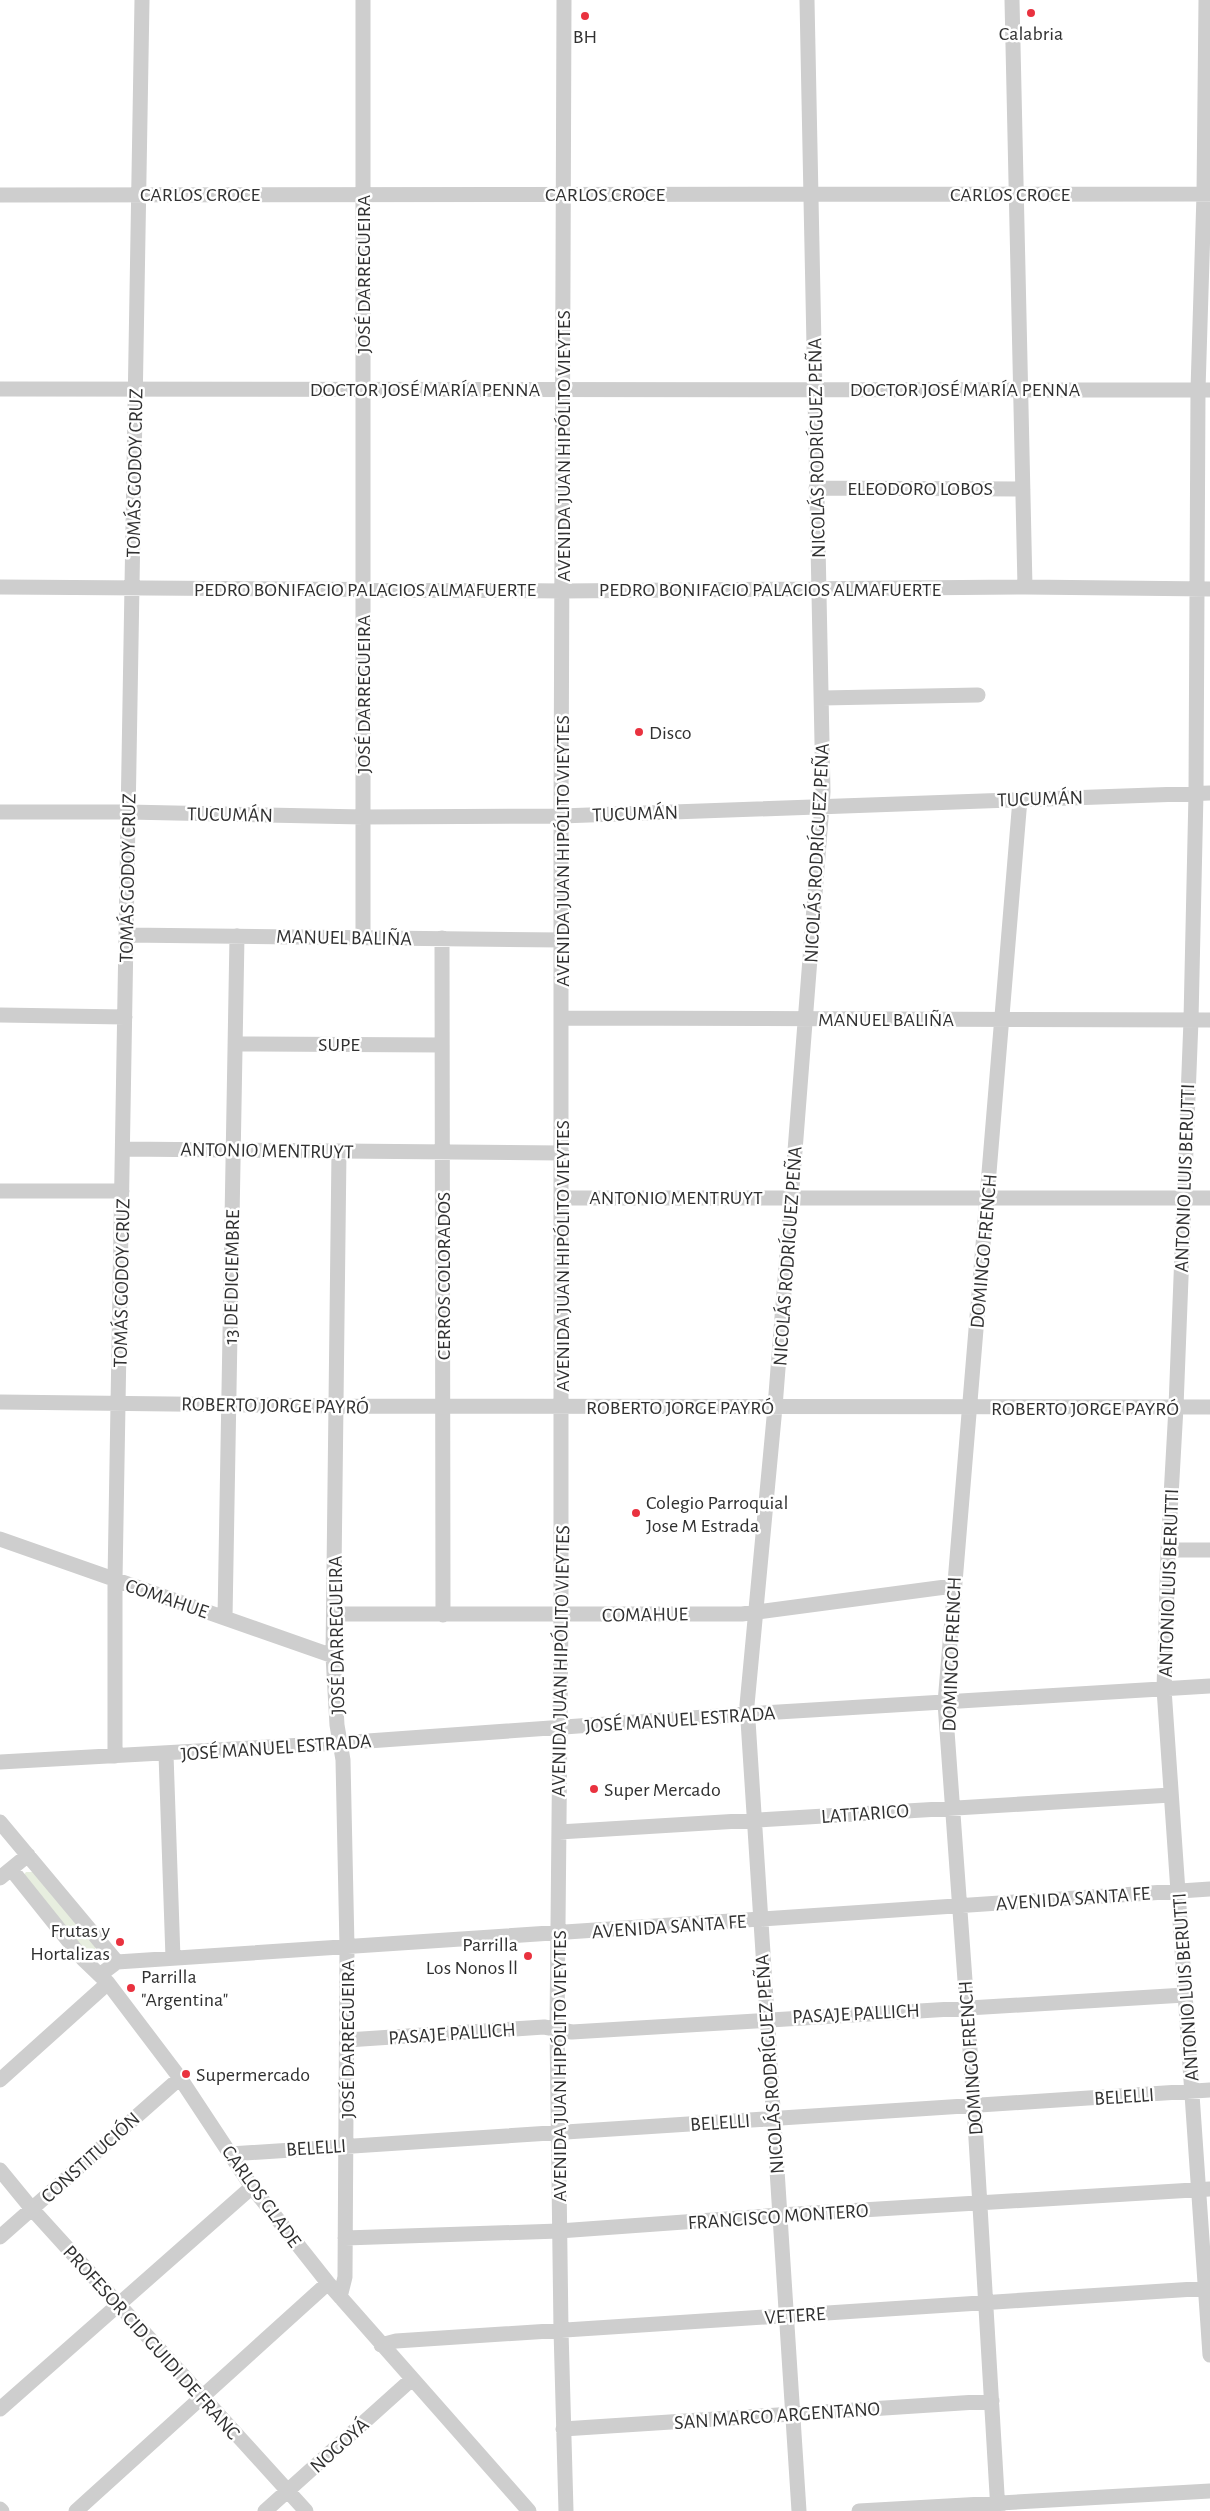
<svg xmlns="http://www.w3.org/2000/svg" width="1210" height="2511" viewBox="0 0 1210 2511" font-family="'Alegreya Sans',sans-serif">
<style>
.green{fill:#e7eedf}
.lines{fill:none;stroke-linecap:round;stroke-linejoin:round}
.minor{stroke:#cecece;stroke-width:15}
.poi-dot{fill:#e9323f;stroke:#fff;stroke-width:2}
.labels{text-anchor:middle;stroke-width:5;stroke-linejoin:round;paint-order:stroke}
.poi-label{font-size:20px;fill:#313131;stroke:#fff;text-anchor:start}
.street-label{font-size:20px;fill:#313131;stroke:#fff}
</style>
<rect width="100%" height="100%" fill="#fff"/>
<path class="green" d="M 26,1872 L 33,1872 L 96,1946 L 94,1954 L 88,1957 L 23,1876 Z"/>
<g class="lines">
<path class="minor" d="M 564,0 L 561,816 L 561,1615 L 557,2029 L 561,2330 L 566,2511
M 1012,0 L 1025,587
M 1206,0 L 1204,194 L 1198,390 L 1196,793 L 1191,1020 L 1176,1407 L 1168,1550 L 1164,1689 L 1210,2355
M 0,195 L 1210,194
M 0,389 L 1210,390
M 816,488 L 1023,489
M 0,587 L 563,591 L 1025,587 L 1210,589
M 822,698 L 978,695
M 0,812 L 128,812 L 363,817 L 561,816 L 1210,793
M 126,935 L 562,940
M 363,937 L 363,0
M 442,938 L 443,1615
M 0,1015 L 125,1017
M 562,1018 L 1210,1020
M 235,1044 L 442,1045
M 123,1149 L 562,1153
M 339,1151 L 333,1656 L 337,1725 L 343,1760 L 347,1947 L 345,2277 L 340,2297
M 0,1191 L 122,1191
M 562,1198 L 1210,1198
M 0,1402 L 336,1406 L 1210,1407
M 0,1539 L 333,1656
M 1168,1550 L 1210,1550
M 334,1614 L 742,1614 L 953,1586
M 225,1618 L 237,936
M 166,1754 L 173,1958
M 115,1756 L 115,1580 L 142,0
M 0,1762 L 340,1743 L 747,1714 L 1210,1686
M 0,1822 L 117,1962
M 559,1832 L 1171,1795
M 11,1869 L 83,1959 L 108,1983 L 180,2078 L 252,2187 L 328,2283 L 529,2511
M 0,1878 L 28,1855
M 101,1974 L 117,1962 L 1210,1889
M 347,2040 L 544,2027 L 572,2032 L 1185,1995
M 0,2080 L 108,1983
M 230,2154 L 1210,2090
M 0,2170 L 32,2209 L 306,2511
M 0,2237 L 180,2078
M 345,2238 L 559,2231 L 780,2215 L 1210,2189
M 381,2345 L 396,2341 L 1210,2288
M 0,2409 L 252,2187
M 563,2429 L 992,2401
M 0,2509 L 2,2511
M 76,2511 L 328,2283
M 265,2511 L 412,2379
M 799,2511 L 747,1705 L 775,1407 L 823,792 L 807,0
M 859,2511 L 1210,2491
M 998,2511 L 974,2105 L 945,1703 L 1020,799"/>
</g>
<g class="poi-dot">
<circle cx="1031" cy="13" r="5"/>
<circle cx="585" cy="16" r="5"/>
<circle cx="639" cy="732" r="5"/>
<circle cx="636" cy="1513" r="5"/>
<circle cx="594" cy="1789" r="5"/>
<circle cx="120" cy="1942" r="5"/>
<circle cx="528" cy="1956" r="5"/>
<circle cx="131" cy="1988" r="5"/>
<circle cx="186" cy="2074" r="5"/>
</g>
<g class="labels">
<g class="poi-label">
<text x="1031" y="40" text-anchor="middle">Calabria</text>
<text x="585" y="43" text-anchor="middle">BH</text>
<text x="649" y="739">Disco</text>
<text x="646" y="1509">Colegio Parroquial<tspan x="646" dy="23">Jose M Estrada</tspan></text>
<text x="604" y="1796">Super Mercado</text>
<text x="110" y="1937" text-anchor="end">Frutas y<tspan x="110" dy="23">Hortalizas</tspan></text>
<text x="518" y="1951" text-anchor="end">Parrilla<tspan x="518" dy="23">Los Nonos ll</tspan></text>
<text x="141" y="1983">Parrilla<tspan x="141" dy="23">"Argentina"</tspan></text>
<text x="196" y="2081">Supermercado</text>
</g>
<g class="street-label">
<text x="200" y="201">CARLOS CROCE</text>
<text x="605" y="201">CARLOS CROCE</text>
<text x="1010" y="201">CARLOS CROCE</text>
<text transform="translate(363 274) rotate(-90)" y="7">JOSÉ DARREGUEIRA</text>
<text x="425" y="396">DOCTOR JOSÉ MARÍA PENNA</text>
<text x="965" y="396">DOCTOR JOSÉ MARÍA PENNA</text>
<text transform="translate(563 446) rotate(-90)" y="7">AVENIDA JUAN HIPÓLITO VIEYTES</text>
<text transform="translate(816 448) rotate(-91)" y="7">NICOLÁS RODRÍGUEZ PEÑA</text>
<text transform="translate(134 473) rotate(-89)" y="7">TOMÁS GODOY CRUZ</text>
<text x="920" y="495">ELEODORO LOBOS</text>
<text x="365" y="596">PEDRO BONIFACIO PALACIOS ALMAFUERTE</text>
<text x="770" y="596">PEDRO BONIFACIO PALACIOS ALMAFUERTE</text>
<text transform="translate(363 694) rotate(-90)" y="7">JOSÉ DARREGUEIRA</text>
<text transform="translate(1040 798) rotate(-2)" y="7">TUCUMÁN</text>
<text transform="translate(635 813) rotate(-2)" y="7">TUCUMÁN</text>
<text transform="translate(230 814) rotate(1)" y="7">TUCUMÁN</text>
<text transform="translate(562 851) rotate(-90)" y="7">AVENIDA JUAN HIPÓLITO VIEYTES</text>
<text transform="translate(816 853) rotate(-87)" y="7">NICOLÁS RODRÍGUEZ PEÑA</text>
<text transform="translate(127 878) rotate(-89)" y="7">TOMÁS GODOY CRUZ</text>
<text transform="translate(344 937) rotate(1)" y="7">MANUEL BALIÑA</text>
<text x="886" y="1026">MANUEL BALIÑA</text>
<text x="339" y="1051">SUPE</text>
<text transform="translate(267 1150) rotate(1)" y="7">ANTONIO MENTRUYT</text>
<text transform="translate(1184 1178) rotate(-88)" y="7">ANTONIO LUIS BERUTTI</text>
<text x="676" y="1204">ANTONIO MENTRUYT</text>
<text transform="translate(983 1251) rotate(-85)" y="7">DOMINGO FRENCH</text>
<text transform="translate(562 1256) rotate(-90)" y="7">AVENIDA JUAN HIPÓLITO VIEYTES</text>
<text transform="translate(787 1256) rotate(-86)" y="7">NICOLÁS RODRÍGUEZ PEÑA</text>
<text transform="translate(443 1276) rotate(-90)" y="7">CERROS COLORADOS</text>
<text transform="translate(231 1277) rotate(-89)" y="7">13 DE DICIEMBRE</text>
<text transform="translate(121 1283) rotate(-89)" y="7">TOMÁS GODOY CRUZ</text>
<text transform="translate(275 1405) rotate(1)" y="7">ROBERTO JORGE PAYRÓ</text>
<text x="680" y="1414">ROBERTO JORGE PAYRÓ</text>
<text x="1085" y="1415">ROBERTO JORGE PAYRÓ</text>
<text transform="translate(1168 1583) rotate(-88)" y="7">ANTONIO LUIS BERUTTI</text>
<text transform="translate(167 1598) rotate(19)" y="7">COMAHUE</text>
<text transform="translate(645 1614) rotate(-1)" y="7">COMAHUE</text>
<text transform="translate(336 1635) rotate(-91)" y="7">JOSÉ DARREGUEIRA</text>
<text transform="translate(951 1654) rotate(-88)" y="7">DOMINGO FRENCH</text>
<text transform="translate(560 1661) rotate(-89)" y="7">AVENIDA JUAN HIPÓLITO VIEYTES</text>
<text transform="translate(680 1719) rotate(-4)" y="7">JOSÉ MANUEL ESTRADA</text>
<text transform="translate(276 1747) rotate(-4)" y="7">JOSÉ MANUEL ESTRADA</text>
<text transform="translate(865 1813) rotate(-4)" y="7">LATTARICO</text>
<text transform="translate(1073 1898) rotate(-4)" y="7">AVENIDA SANTA FE</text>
<text transform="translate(669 1926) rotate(-4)" y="7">AVENIDA SANTA FE</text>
<text transform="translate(1185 1987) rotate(-94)" y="7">ANTONIO LUIS BERUTTI</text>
<text transform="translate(856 2013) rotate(-3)" y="7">PASAJE PALLICH</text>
<text transform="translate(452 2033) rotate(-4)" y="7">PASAJE PALLICH</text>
<text transform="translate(347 2039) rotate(-90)" y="7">JOSÉ DARREGUEIRA</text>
<text transform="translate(970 2058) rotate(-94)" y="7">DOMINGO FRENCH</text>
<text transform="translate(769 2064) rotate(-94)" y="7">NICOLÁS RODRÍGUEZ PEÑA</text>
<text transform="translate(559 2066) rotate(-90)" y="7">AVENIDA JUAN HIPÓLITO VIEYTES</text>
<text transform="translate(1124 2096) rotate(-4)" y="7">BELELLI</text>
<text transform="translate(720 2122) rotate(-4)" y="7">BELELLI</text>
<text transform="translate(316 2147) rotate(-4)" y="7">BELELLI</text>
<text transform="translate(90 2157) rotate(-42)" y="7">CONSTITUCIÓN</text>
<text transform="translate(262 2196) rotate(54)" y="7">CARLOS GLADE</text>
<text transform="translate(778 2216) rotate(-4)" y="7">FRANCISCO MONTERO</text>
<text transform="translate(795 2315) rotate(-4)" y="7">VETERE</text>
<text transform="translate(152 2342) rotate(48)" y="7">PROFESOR CID GUIDI DE FRANC</text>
<text transform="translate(777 2415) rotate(-4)" y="7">SAN MARCO ARGENTANO</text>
<text transform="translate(339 2445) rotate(-42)" y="7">NOGOYÁ</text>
</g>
</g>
</svg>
